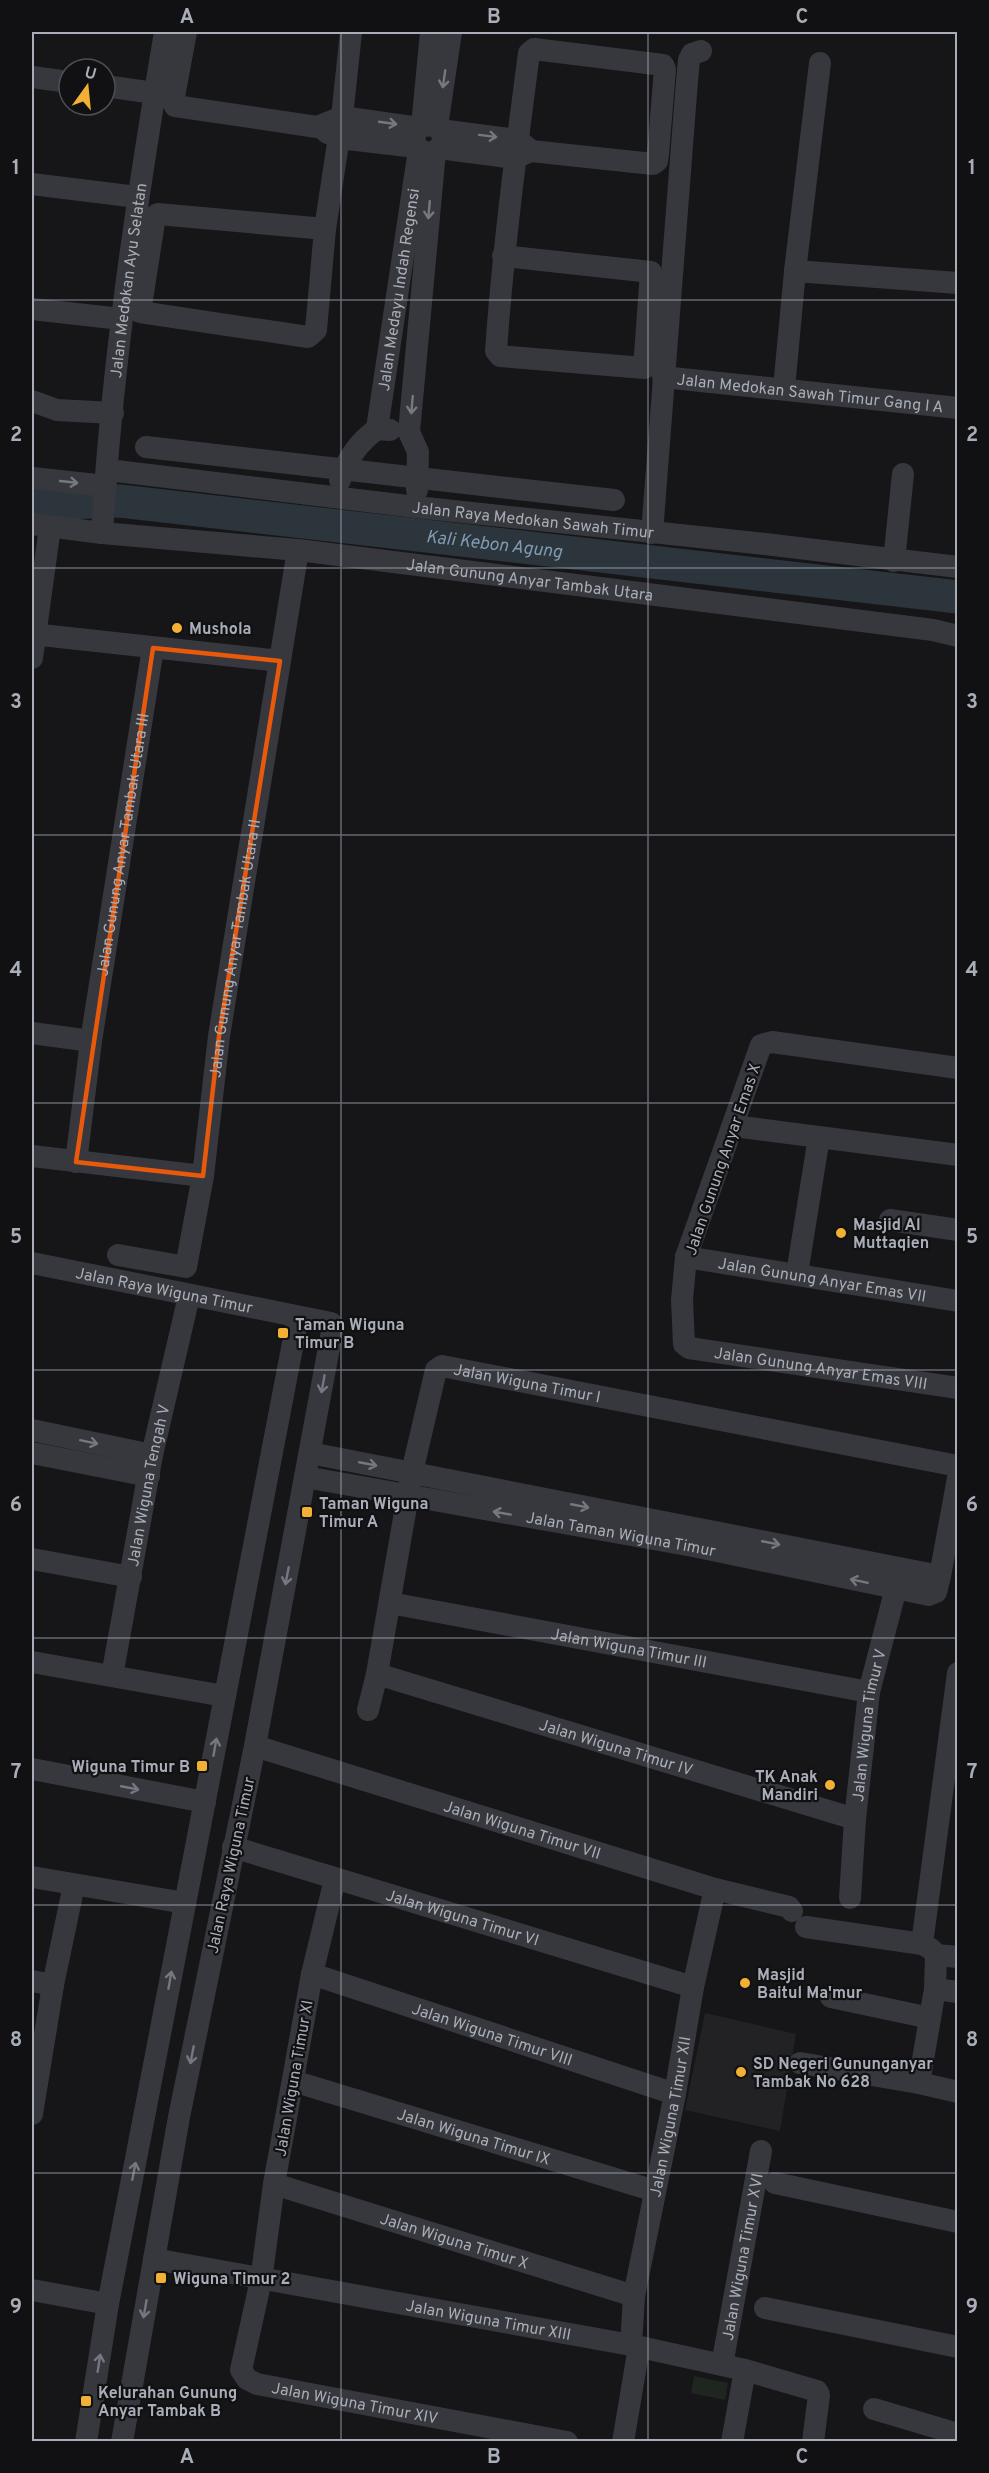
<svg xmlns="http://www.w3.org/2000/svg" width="989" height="2473" viewBox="0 0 989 2473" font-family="Overpass,sans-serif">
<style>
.built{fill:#222225}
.green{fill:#1e261f}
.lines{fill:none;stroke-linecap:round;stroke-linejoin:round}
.river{stroke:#2c353c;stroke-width:33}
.minor{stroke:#37383d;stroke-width:22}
.oneway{stroke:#757881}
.marked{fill:none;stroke:#e8590c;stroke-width:4.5;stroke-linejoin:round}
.grid{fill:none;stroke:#a8adb8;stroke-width:1.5;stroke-opacity:0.55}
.poi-dot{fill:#f2b134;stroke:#111113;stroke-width:2}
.labels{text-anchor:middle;stroke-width:4.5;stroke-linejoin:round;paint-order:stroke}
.street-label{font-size:16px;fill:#a8adb8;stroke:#111113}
.poi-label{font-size:16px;font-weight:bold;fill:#a8adb8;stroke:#111113;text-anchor:start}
.water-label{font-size:18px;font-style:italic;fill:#7f9bb3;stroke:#111113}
.neatline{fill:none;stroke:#a8adb8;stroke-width:2}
.grid-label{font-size:20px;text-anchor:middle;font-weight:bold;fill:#a8adb8}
</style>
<rect width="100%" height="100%" fill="#161618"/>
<path class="built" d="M 705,2013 L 796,2034 L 780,2131 L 685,2110 Z"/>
<path class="green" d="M 694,2376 L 728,2383 L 725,2400 L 691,2393 Z"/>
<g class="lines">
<path class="river" id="s1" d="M 32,498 L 67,503 L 120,501 L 958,597"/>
<g class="minor">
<path d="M 186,32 L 173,102 L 175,106 L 317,127 L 342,117 L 419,128 C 445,116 453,152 426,153 L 416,147 L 414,136 L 419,128"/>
<path d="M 32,77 L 69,82"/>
<path d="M 105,86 L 154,93"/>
<path d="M 422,126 L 431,32"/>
<path d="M 437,127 L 451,32"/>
<path d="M 440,130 L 518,140 L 528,148"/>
<path d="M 326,132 L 339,138 L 416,147"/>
<path d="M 439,148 L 515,158 L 531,151 L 653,164 L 657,161 L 658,154 L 665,69 L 663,65 L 534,49 L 529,53 C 516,152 503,251 496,351 L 500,356 L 644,368 L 651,272 L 503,256"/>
<path d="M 32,184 L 137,197"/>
<path d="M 325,229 L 158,214 L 155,216 L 140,312 L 308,337 L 316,330 L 325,229 L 342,117 L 351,32"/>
<path d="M 795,271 L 958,283"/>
<path d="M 32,309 L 121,319"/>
<path id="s2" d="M 663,377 L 958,408"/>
<path d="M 784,388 L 795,271 L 820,63"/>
<path d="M 32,401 L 57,410 L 113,413"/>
<path id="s3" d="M 377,429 L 419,150"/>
<path d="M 146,447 L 614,500"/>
<path id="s4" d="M 108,470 L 416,507 L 765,544 L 958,567"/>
<path d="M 32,478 L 106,486"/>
<path d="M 340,480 C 347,459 360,441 377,429 L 390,430"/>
<path d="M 417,490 L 418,452 L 409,432 L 435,152"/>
<path id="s5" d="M 32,524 L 102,533 L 298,550 L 933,630 L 958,636"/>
<path id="s6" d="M 102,533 C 112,364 137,198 165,32"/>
<path d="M 652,533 L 687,81 L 689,60 L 692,54 L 701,51"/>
<path d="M 894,561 L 903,474"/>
<path d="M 32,634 L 280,661"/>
<path d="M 32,658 L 50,527"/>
<path d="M 32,1033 L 91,1041"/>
<path id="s7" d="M 958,1068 L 772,1042 L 761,1045 L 686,1257 L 682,1300 L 684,1344 L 689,1348 L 958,1388"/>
<path d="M 734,1126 L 958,1155"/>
<path id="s8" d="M 32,1156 L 203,1176 L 219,1036 L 298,550"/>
<path id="s9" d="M 76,1162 L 91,1041 L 153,648"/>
<path d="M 890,1220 L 958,1230"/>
<path d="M 118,1255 L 186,1267 L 203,1176"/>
<path id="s10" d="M 686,1257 L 958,1301"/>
<path id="s11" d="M 32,1263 L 331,1323 L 333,1326 L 255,1746 L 179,2117 L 122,2442"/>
<path d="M 797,1274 L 819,1137"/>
<path d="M 32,1430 L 152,1455"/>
<path d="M 32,1453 L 149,1476"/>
<path d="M 310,1453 L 940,1576"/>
<path id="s12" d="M 305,1477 L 693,1546 L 929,1595 L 936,1592 L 940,1576 L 958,1478"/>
<path d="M 32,1559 L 131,1577"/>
<path id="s13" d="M 390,1603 L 869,1692"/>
<path d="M 32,1662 L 224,1696"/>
<path id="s14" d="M 377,1674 L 855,1819"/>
<path id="s15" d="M 112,1676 L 152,1455 L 189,1296"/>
<path id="s16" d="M 368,1710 L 377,1674 L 412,1472 L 436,1370 L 442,1366 L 953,1465 L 958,1471"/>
<path id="s17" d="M 255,1746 L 715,1889 L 789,1907 L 792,1911"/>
<path d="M 32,1769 L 205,1802"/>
<path id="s18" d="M 233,1847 L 693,1987"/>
<path d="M 32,1877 L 185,1903"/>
<path id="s19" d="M 335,1879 L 312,1974 L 274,2184 L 261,2280 L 241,2370 L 247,2379 L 257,2384 L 567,2442"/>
<path id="s20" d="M 850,1898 L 855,1819 L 869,1692 L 896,1588"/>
<path d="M 922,1944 L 958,1673"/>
<path d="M 936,1955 L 958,1957"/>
<path id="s21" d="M 312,1974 L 675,2094"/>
<path d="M 32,1981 L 53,1985"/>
<path d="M 935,1989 L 958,1992"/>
<path d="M 831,1997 L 930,2018"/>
<path d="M 800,2063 L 919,2083 L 935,1989 L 936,1955 L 931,1949 L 922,1944 L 806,1927"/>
<path id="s22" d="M 293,2081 L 655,2191"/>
<path d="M 919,2083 L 958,2092"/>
<path d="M 32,2114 L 53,1985 L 74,1885"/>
<path d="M 775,2183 L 958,2222"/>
<path id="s23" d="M 274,2184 L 634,2296"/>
<path id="s24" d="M 154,2259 L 631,2345 L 745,2370 L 817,2391 L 819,2395 L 813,2442"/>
<path d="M 32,2290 L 108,2304"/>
<path d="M 765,2308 L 958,2347"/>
<path id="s25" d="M 631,2345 L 634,2296 L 675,2094 L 693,1987 L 715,1889"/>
<path id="s26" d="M 722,2365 L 761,2151"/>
<path d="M 874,2409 L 958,2434"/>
<path d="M 86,2442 L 108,2304 L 298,1317"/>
<path d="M 623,2442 L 639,2347"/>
<path d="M 732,2442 L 745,2370"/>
</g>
</g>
<defs><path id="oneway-shaft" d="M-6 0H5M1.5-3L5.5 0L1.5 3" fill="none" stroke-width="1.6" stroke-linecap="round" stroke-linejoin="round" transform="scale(1.5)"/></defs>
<g class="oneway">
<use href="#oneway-shaft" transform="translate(444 79) rotate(98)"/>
<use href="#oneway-shaft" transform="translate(388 123) rotate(8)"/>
<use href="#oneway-shaft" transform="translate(488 136) rotate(7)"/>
<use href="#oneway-shaft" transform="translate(429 210) rotate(95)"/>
<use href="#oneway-shaft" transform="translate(412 405) rotate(95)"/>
<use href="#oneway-shaft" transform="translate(69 482) rotate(6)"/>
<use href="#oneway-shaft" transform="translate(323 1384) rotate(100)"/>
<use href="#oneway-shaft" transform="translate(89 1442) rotate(12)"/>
<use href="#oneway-shaft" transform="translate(368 1464) rotate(11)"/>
<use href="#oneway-shaft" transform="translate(580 1506) rotate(11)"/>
<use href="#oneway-shaft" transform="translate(502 1513) rotate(-170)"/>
<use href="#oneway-shaft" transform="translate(771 1543) rotate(11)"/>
<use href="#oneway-shaft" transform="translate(287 1576) rotate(101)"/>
<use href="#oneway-shaft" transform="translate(859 1581) rotate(-168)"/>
<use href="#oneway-shaft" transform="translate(215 1747) rotate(-80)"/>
<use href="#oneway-shaft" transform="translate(130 1788) rotate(11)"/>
<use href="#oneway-shaft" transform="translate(170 1980) rotate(-80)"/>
<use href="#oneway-shaft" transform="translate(192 2055) rotate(101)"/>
<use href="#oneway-shaft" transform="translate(134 2171) rotate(-79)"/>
<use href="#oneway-shaft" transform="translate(145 2309) rotate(100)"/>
<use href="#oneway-shaft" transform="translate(99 2363) rotate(-81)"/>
</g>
<path class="marked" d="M 153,648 L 280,661 L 219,1036 L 203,1176 L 76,1162 Z"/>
<path class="grid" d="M 341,32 L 341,2442M 648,32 L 648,2442M 32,300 L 958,300M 32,568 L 958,568M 32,835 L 958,835M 32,1103 L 958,1103M 32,1370 L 958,1370M 32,1638 L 958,1638M 32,1905 L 958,1905M 32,2173 L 958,2173"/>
<g class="poi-dot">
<circle cx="177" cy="628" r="6"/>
<circle cx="841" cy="1233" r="6"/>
<rect x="277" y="1327" width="12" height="12" rx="3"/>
<rect x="301" y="1506" width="12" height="12" rx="3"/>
<rect x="196" y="1760" width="12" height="12" rx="3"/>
<circle cx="830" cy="1785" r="6"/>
<circle cx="745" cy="1983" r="6"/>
<circle cx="741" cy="2072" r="6"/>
<rect x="155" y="2272" width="12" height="12" rx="3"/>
<rect x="80" y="2395" width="12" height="12" rx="3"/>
</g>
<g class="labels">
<g class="street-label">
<text dy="6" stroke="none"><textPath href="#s6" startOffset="254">Jalan Medokan Ayu Selatan</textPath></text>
<text dy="6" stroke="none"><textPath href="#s3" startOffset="141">Jalan Medayu Indah Regensi</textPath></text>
<text dy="6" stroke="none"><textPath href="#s2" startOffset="148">Jalan Medokan Sawah Timur Gang I A</textPath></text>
<text dy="6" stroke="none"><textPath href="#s4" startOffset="428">Jalan Raya Medokan Sawah Timur</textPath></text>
<text dy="6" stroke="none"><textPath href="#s5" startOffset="501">Jalan Gunung Anyar Tambak Utara</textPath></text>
<text dy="6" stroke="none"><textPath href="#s9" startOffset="321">Jalan Gunung Anyar Tambak Utara III</textPath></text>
<text dy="6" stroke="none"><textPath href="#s8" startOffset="402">Jalan Gunung Anyar Tambak Utara II</textPath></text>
<text transform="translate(722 1159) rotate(-71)" y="6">Jalan Gunung Anyar Emas X</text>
<text dy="6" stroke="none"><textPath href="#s10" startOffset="138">Jalan Gunung Anyar Emas VII</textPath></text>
<text dy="6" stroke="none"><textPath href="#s11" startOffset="135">Jalan Raya Wiguna Timur</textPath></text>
<text dy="6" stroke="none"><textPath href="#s7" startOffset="651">Jalan Gunung Anyar Emas VIII</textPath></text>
<text dy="6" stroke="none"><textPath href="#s16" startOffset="441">Jalan Wiguna Timur I</textPath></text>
<text dy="6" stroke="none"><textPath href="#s15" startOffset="194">Jalan Wiguna Tengah V</textPath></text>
<text dy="6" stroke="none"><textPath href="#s12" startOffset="321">Jalan Taman Wiguna Timur</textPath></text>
<text dy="6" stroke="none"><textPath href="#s13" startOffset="243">Jalan Wiguna Timur III</textPath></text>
<text dy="6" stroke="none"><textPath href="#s20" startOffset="174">Jalan Wiguna Timur V</textPath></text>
<text dy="6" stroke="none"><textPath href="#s14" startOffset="250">Jalan Wiguna Timur IV</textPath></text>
<text dy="6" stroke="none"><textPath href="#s17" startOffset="280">Jalan Wiguna Timur VII</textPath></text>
<text transform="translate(230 1865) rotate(-78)" y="6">Jalan Raya Wiguna Timur</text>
<text dy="6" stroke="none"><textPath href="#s18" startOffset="240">Jalan Wiguna Timur VI</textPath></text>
<text dy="6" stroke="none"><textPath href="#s21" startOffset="190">Jalan Wiguna Timur VIII</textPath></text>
<text transform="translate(293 2078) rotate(-80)" y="6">Jalan Wiguna Timur XI</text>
<text dy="6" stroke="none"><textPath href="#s25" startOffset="232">Jalan Wiguna Timur XII</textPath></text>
<text dy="6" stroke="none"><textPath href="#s22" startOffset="189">Jalan Wiguna Timur IX</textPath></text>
<text dy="6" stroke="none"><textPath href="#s23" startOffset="189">Jalan Wiguna Timur X</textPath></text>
<text dy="6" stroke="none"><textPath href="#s26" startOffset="110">Jalan Wiguna Timur XVI</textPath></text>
<text dy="6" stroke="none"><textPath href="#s24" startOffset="340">Jalan Wiguna Timur XIII</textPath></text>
<text dy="6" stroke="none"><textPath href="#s19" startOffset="622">Jalan Wiguna Timur XIV</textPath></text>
</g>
<g class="poi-label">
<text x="189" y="634">Mushola</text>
<text x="853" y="1230">Masjid Al<tspan x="853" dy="18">Muttaqien</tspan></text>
<text x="295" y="1330">Taman Wiguna<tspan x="295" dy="18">Timur B</tspan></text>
<text x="319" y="1509">Taman Wiguna<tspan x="319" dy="18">Timur A</tspan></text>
<text x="190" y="1772" text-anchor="end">Wiguna Timur B</text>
<text x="818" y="1782" text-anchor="end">TK Anak<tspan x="818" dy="18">Mandiri</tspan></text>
<text x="757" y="1980">Masjid<tspan x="757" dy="18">Baitul Ma'mur</tspan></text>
<text x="753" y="2069">SD Negeri Gununganyar<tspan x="753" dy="18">Tambak No 628</tspan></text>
<text x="173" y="2284">Wiguna Timur 2</text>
<text x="98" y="2398">Kelurahan Gunung<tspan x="98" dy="18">Anyar Tambak B</tspan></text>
</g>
<g class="water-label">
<text dy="6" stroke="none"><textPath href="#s1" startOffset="465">Kali Kebon Agung</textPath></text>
</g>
</g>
<rect width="989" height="2473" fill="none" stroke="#111113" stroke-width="66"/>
<g transform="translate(87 87) rotate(15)"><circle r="28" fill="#111113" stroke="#4d4f55" stroke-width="1.5"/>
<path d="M0-4.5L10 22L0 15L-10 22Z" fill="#f2b134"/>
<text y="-9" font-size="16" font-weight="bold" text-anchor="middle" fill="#a8adb8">U</text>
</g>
<rect x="33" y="33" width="923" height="2407" class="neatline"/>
<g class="grid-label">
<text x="187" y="23">A</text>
<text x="494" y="23">B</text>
<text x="802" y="23">C</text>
<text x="16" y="174">1</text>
<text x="972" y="174">1</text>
<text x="16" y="441">2</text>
<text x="972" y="441">2</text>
<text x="16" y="708">3</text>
<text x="972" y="708">3</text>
<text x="16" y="976">4</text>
<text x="972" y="976">4</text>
<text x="16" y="1243">5</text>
<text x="972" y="1243">5</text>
<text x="16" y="1511">6</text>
<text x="972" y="1511">6</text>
<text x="16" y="1778">7</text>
<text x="972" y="1778">7</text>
<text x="16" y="2046">8</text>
<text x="972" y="2046">8</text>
<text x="16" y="2313">9</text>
<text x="972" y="2313">9</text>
<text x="187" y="2463">A</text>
<text x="494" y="2463">B</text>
<text x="802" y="2463">C</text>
</g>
</svg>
